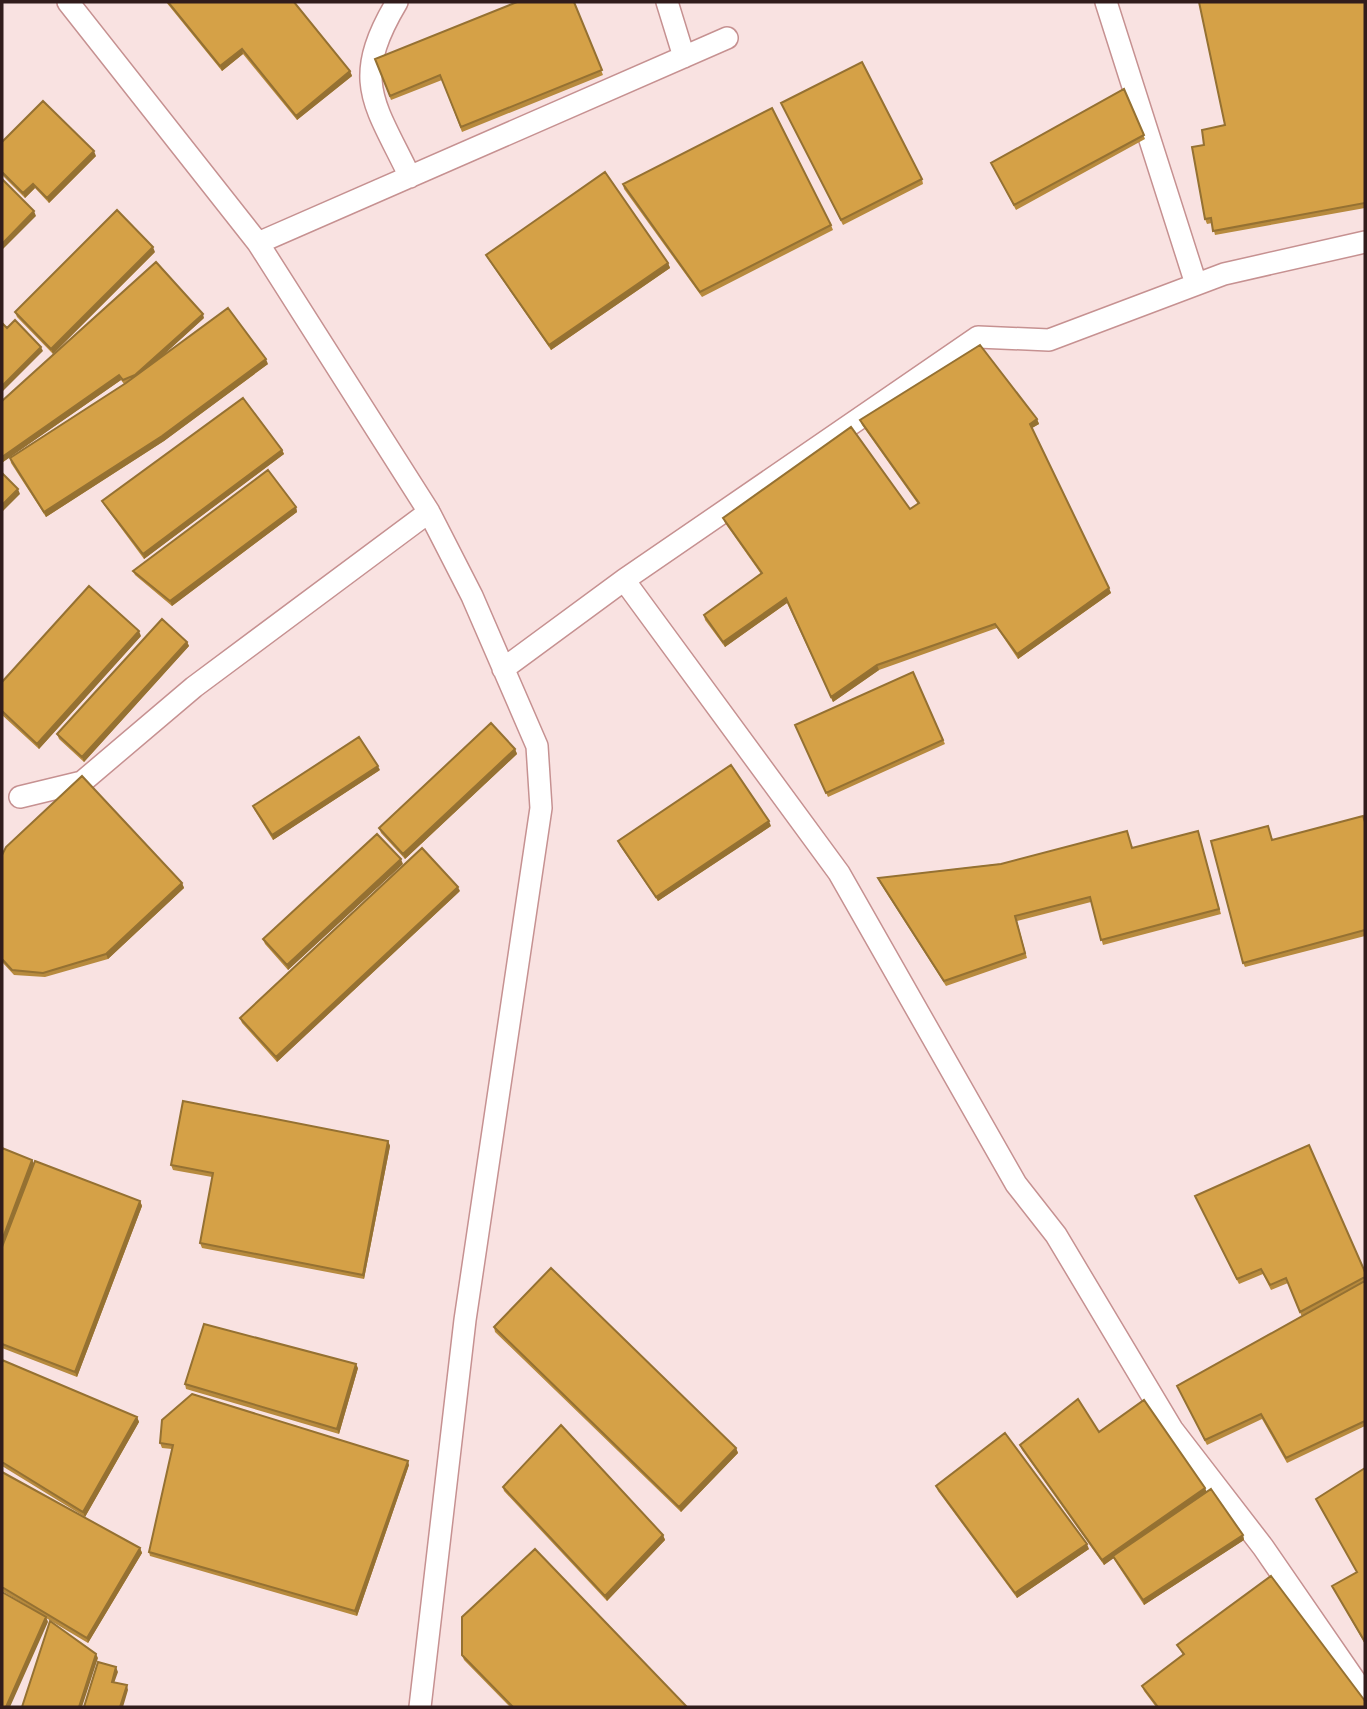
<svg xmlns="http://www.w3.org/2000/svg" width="1367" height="1709" viewBox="0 0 1367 1709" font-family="Georgia,serif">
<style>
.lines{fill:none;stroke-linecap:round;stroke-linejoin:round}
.minor-casing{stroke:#c69191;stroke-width:24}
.minor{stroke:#fff;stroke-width:21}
.wall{fill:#b78a3d}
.shaded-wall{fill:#957132}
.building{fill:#d5a147;stroke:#957132;stroke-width:2}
</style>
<rect width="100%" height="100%" fill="#f9e2e1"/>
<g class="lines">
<g class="minor-casing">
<path id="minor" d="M 68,2 L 258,243 L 429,512 L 472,596 L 537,746 L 541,808 L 465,1320 L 420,1707
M 397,2 C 350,81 374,102 410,177
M 667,2 L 684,57
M 1106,2 L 1196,284
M 258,243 L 727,38
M 624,580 L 978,337 L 1049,340 L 1224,274 L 1365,242
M 503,669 L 624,580 L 839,873 L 1016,1184 L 1056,1235 L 1172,1429 L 1263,1547 L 1365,1695
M 20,797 L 82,782 L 194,687 L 429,512"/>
</g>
<use href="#minor" class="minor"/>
</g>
<path class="wall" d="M 166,2 L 294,2 L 350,71 L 352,76 L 297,120 L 243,54 L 222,71 Z
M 574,2 L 603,75 L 462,132 L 442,80 L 391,100 L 375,59 Z
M 1365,2 L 1365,208 L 1215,235 L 1212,223 L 1207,224 L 1205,219 L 1204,145 Z
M 1124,89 L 1145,139 L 1016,210 L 991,163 Z
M 781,103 L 922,179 L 923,184 L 843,225 Z
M 2,142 L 96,156 L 49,203 L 35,188 L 25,198 L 2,175 Z
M 623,184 L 831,225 L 833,230 L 702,297 L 624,189 Z
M 155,252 L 53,354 L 17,317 L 15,312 Z
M 486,255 L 668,263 L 670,268 L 551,350 L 488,259 Z
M 204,318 L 162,356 L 268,364 L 164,441 L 46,517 L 11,463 L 10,458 L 124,384 L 121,380 L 3,462 L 2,460 L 2,401 Z
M 1037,419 L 1039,424 L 1032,428 L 1111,593 L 1018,659 L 997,628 L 879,670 L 833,702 L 787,603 L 725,647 L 705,620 L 704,615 L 761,574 L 725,523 L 723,518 L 910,509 L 918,504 L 862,425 L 860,420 Z
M 282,450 L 284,454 L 144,559 L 104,505 L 102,501 Z
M 296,507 L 297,512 L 172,606 L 135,575 L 133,571 Z
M 141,636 L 39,749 L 2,715 L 2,682 Z
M 187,642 L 189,646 L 84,762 L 59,739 L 57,734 Z
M 913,672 L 945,744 L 828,797 L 795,725 Z
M 515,749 L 517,754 L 405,859 L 381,833 L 379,828 Z
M 380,770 L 273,840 L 255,811 L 253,806 Z
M 1365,821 L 1365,936 L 1245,967 L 1243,963 L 1273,840 Z
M 771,826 L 658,901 L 620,846 L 618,841 Z
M 1198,831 L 1221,914 L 1103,945 L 1091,902 L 1017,921 L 1027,958 L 946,986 L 880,883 L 878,878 L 1132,848 Z
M 2,855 L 182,883 L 184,888 L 108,959 L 45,977 L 14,975 L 2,962 Z
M 403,864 L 288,970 L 265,944 L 263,939 Z
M 460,891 L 277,1062 L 242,1023 L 240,1018 Z
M 388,1141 L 390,1146 L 364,1279 L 202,1248 L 200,1243 L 212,1177 L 173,1170 L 171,1165 Z
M 2,1148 L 32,1160 L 34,1164 L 140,1201 L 142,1206 L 77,1377 L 2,1348 Z
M 1195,1196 L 1365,1272 L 1365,1426 L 1287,1463 L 1262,1419 L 1207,1445 L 1177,1386 L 1302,1317 L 1288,1283 L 1271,1290 L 1263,1274 L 1239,1284 Z
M 494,1327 L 736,1448 L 738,1453 L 681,1512 L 495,1332 Z
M 2,1360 L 137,1417 L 139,1422 L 85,1517 L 2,1466 Z
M 358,1368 L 339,1434 L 186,1389 L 185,1384 Z
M 1099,1432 L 1205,1488 L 1206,1493 L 1243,1535 L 1244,1540 L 1144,1605 L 1113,1558 L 1104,1565 L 1022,1450 L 1020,1445 Z
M 160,1443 L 409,1465 L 357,1616 L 150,1556 L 149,1552 L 172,1449 L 162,1448 Z
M 1365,1468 L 1365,1644 L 1332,1586 L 1357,1572 L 1316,1499 Z
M 2,1472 L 140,1548 L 142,1553 L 88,1643 L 46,1618 L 48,1622 L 36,1611 L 2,1591 Z
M 936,1486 L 1089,1549 L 1017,1598 L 938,1491 Z
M 503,1487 L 663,1535 L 665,1540 L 607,1601 L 504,1491 Z
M 1177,1645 L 1365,1707 L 1156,1707 L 1144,1691 L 1142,1686 L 1183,1655 Z
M 462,1655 L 687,1707 L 510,1707 L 464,1660 Z"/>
<path class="shaded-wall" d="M 242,49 L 243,54 L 222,71 L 220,66 Z
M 350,71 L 352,76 L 297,120 L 296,116 Z
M 94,151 L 96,156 L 49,203 L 47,198 Z
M 33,184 L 35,188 L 25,198 L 23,193 Z
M 34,211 L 36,216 L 2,250 L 2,244 Z
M 153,247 L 155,252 L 53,354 L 51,349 Z
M 668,263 L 670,268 L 551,350 L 549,345 Z
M 203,314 L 204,318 L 137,379 L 135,375 Z
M 41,347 L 43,351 L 2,392 L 2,386 Z
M 266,359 L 268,364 L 164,441 L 46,517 L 44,512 Z
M 119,375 L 121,380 L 3,462 L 2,457 Z
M 1037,419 L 1039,424 L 1032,428 L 1030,424 Z
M 282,450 L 284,454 L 144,559 L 143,554 Z
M 18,489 L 20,494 L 2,512 L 2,505 Z
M 296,507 L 297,512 L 172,606 L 170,601 Z
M 1109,588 L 1111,593 L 1018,659 L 1017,654 Z
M 786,598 L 787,603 L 725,647 L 723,642 Z
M 139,631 L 141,636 L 39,749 L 37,744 Z
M 187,642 L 189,646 L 84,762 L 82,757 Z
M 877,665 L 879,670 L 833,702 L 831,697 Z
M 515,749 L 517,754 L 405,859 L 403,854 Z
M 378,766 L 380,770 L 273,840 L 272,835 Z
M 769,821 L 771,826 L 658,901 L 656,897 Z
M 401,859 L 403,864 L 288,970 L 287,965 Z
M 182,883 L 184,888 L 108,959 L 106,954 Z
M 458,887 L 460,891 L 277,1062 L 276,1057 Z
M 388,1141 L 390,1146 L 364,1279 L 363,1275 Z
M 32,1160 L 34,1164 L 2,1249 L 2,1240 Z
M 140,1201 L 142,1206 L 77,1377 L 75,1372 Z
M 356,1364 L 358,1368 L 339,1434 L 337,1429 Z
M 137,1417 L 139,1422 L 85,1517 L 83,1512 Z
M 736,1448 L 738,1453 L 681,1512 L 679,1507 Z
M 408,1461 L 409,1465 L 357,1616 L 355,1611 Z
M 1205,1488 L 1207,1493 L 1104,1565 L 1102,1560 Z
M 663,1535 L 665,1540 L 607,1601 L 605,1596 Z
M 1243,1535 L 1244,1540 L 1144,1605 L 1143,1600 Z
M 1087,1544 L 1089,1549 L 1017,1598 L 1015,1593 Z
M 140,1548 L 142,1553 L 88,1643 L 87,1638 Z
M 46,1617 L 48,1622 L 10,1707 L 6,1707 Z
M 96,1654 L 98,1658 L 82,1707 L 79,1707 Z
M 116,1667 L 118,1672 L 113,1686 L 112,1682 Z
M 127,1685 L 128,1690 L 123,1707 L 120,1707 Z"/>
<path class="building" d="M 168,2 L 294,2 L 350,71 L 296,116 L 242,49 L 220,66 Z
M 517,2 L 574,2 L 602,70 L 461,127 L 440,75 L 390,96 L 375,59 Z
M 1199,2 L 1365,2 L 1365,203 L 1213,231 L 1211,218 L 1205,219 L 1192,147 L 1204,145 L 1202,130 L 1225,125 Z
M 862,62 L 922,179 L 841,220 L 781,103 Z
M 1124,89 L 1144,135 L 1014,205 L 991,163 Z
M 43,101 L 94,151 L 47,198 L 33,184 L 23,193 L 2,172 L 2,142 Z
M 772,108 L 831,225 L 700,292 L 623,184 Z
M 605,172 L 668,263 L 549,345 L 486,255 Z
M 2,179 L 34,211 L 2,244 Z
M 117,210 L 153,247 L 51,349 L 15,312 Z
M 156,262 L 203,314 L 135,375 L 123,380 L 119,375 L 2,457 L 2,401 Z
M 228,308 L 266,359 L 162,436 L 44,512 L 10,458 L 126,383 Z
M 15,320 L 41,347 L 2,386 L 2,323 L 7,328 Z
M 980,345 L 1037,419 L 1030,424 L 1109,588 L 1017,654 L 995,624 L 877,665 L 831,697 L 786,598 L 723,642 L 704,615 L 762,573 L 723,518 L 851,427 L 910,509 L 919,503 L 860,420 Z
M 243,398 L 282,450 L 143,554 L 102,501 Z
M 268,470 L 296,507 L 170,601 L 133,571 Z
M 2,473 L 18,489 L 2,505 Z
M 89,586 L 139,631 L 37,744 L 2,711 L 2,682 Z
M 162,619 L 187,642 L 82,757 L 57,734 Z
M 913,672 L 943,740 L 826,793 L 795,725 Z
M 491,723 L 515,749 L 403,854 L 379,828 Z
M 359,737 L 378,766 L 272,835 L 253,806 Z
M 731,765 L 769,821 L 656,897 L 618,841 Z
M 82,776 L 182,883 L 106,954 L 43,973 L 12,970 L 2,959 L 2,855 L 6,847 Z
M 1363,816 L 1365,822 L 1365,930 L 1243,963 L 1211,841 L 1268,826 L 1272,840 Z
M 1127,831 L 1132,848 L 1198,831 L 1219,909 L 1101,940 L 1090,897 L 1015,916 L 1025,953 L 944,981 L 878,878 L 1001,864 Z
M 377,834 L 401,859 L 287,965 L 263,939 Z
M 422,848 L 458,887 L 276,1057 L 240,1018 Z
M 183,1101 L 388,1141 L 363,1275 L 200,1243 L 213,1173 L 171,1165 Z
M 1309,1145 L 1365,1272 L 1365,1277 L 1300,1312 L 1286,1278 L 1270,1285 L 1261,1269 L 1237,1279 L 1195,1196 Z
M 2,1148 L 32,1160 L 2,1240 Z
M 35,1161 L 140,1201 L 75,1372 L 2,1344 L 2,1247 Z
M 551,1268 L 736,1448 L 679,1507 L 494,1327 Z
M 1365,1281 L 1365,1421 L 1286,1458 L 1261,1414 L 1205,1440 L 1177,1386 Z
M 204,1324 L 356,1364 L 337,1429 L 185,1384 Z
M 2,1360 L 137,1417 L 83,1512 L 2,1462 Z
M 192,1394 L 408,1461 L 355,1611 L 149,1552 L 173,1445 L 160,1443 L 162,1420 Z
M 1078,1399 L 1099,1432 L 1144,1400 L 1205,1488 L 1102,1560 L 1020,1445 Z
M 561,1425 L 663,1535 L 605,1596 L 503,1487 Z
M 1005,1433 L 1087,1544 L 1015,1593 L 936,1486 Z
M 1365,1468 L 1365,1642 L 1332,1586 L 1357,1572 L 1316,1499 Z
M 2,1472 L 140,1548 L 87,1638 L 2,1587 Z
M 1211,1489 L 1243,1535 L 1143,1600 L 1113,1556 Z
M 535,1549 L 687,1707 L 513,1707 L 462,1655 L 462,1617 Z
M 1271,1576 L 1365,1701 L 1365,1707 L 1158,1707 L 1142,1686 L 1184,1654 L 1177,1645 Z
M 2,1592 L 46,1617 L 6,1707 L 2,1707 Z
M 50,1621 L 96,1654 L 79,1707 L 22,1707 Z
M 98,1662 L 116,1667 L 112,1682 L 127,1685 L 120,1707 L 84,1707 Z"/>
<rect width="1367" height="1709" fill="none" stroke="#311c1c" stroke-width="7"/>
</svg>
